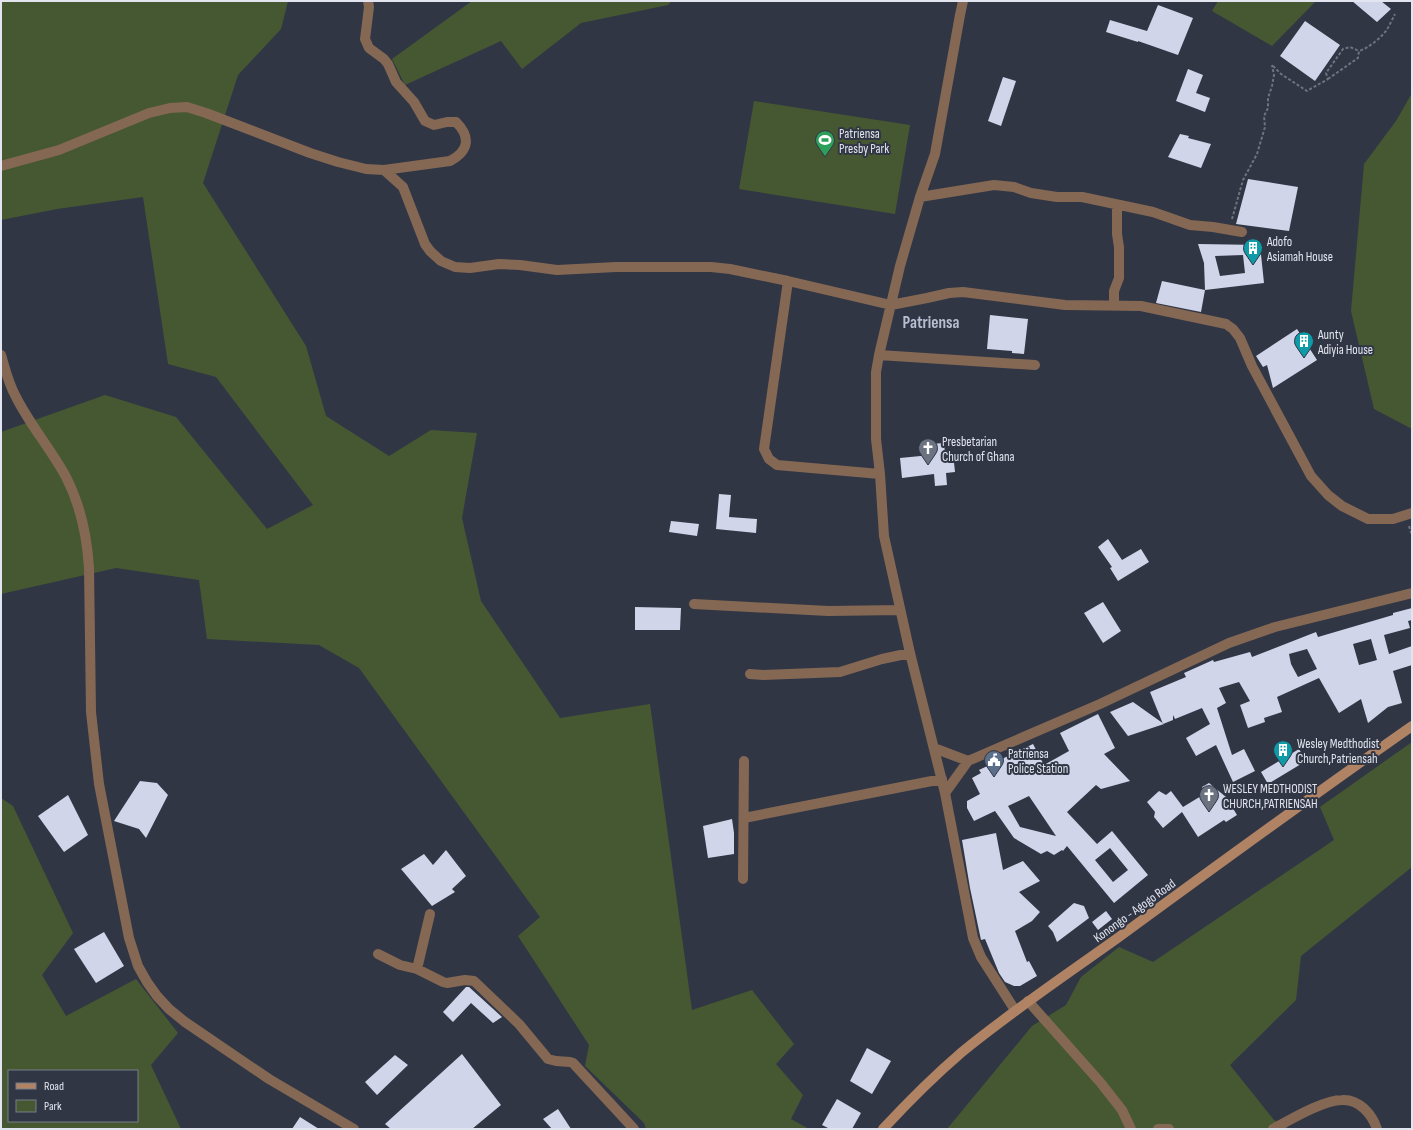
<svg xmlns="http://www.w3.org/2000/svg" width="1413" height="1130" viewBox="0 0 1413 1130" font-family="'Sofia Sans Condensed',sans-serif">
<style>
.green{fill:#465832;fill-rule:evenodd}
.building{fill:#d0d5e9;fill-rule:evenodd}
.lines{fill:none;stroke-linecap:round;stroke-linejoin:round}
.path{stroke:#6f7380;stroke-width:2;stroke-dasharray:3 2;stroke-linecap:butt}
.minor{stroke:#846854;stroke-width:10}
.secondary{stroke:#af8363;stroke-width:10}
.labels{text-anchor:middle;stroke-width:4;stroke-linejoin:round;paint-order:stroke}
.poi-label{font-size:13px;fill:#e2e5ef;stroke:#313645;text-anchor:start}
.street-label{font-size:13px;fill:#e2e5ef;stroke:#313645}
.district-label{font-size:17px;font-weight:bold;fill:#b8bed1;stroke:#313645}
</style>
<rect width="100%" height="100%" fill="#313645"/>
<path class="green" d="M 1,1 L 288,1 L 281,29 L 238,75 L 203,183 L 306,346 L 326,416 L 389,456 L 431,430 L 477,433 L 462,518 L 481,601 L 560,718 L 650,704 L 692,1010 L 752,990 L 794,1044 L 776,1064 L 803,1095 L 791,1119 L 809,1129 L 646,1129 L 644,1123 L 585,1066 L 589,1045 L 518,936 L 540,917 L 359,668 L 319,645 L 207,639 L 199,580 L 116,568 L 1,594 L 1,432 L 105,395 L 176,417 L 267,529 L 313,505 L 216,377 L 168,364 L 143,197 L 57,209 L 1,220 Z
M 472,1 L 672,1 L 668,5 L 581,23 L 522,69 L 501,41 L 405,85 L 392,59 Z
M 1218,1 L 1316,1 L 1272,46 L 1212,11 Z
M 1412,93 L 1412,429 L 1374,409 L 1351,311 L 1364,164 L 1396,121 Z
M 754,101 L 910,125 L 895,214 L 739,189 Z
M 1412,742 L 1412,867 L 1301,956 L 1296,1000 L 1230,1065 L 1274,1120 L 1290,1129 L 947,1129 L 1032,1026 L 1066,1005 L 1081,977 L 1119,947 L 1153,962 L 1334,840 L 1320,807 Z
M 1,798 L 13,806 L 73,933 L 42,975 L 66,1016 L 136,979 L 178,1033 L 151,1065 L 181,1129 L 1,1129 ZM 9,1071 L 137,1071 L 137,1121 L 9,1121 Z"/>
<path class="building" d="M 1352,1 L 1381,1 L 1391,9 L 1377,22 Z
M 1158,5 L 1193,18 L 1178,55 L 1138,41 L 1138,42 L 1106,32 L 1110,20 L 1147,31 Z
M 1305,21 L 1340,45 L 1315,81 L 1280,56 Z
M 1188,69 L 1203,75 L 1196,93 L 1210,98 L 1205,112 L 1176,101 Z
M 1003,77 L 1016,81 L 1001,126 L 988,121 Z
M 1180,134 L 1189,136 L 1188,138 L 1211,144 L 1201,168 L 1168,157 Z
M 1248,179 L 1298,187 L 1289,231 L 1236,224 Z
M 1198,244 L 1260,245 L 1264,283 L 1205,290 L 1204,263 ZM 1243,255 L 1245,273 L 1220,276 L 1215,256 Z
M 1162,281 L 1205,290 L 1201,312 L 1156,303 Z
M 990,315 L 1028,319 L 1024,354 L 1012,353 L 1012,351 L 987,349 Z
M 1297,329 L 1317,360 L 1273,388 L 1267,365 L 1263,367 L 1256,356 Z
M 944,443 L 945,454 L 953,453 L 955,472 L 946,473 L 947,485 L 935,486 L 934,474 L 902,478 L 900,458 L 931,455 L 930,444 Z
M 719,494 L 731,495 L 729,517 L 757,519 L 756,533 L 716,529 Z
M 671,521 L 699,524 L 697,536 L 669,532 Z
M 1108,539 L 1122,560 L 1141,549 L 1149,562 L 1118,581 L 1110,568 L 1112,567 L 1098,547 Z
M 1103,602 L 1121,631 L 1103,643 L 1084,613 Z
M 635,607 L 681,608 L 680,630 L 635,630 Z
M 1412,608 L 1412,620 L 1408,621 L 1410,628 L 1384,635 L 1389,654 L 1412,646 L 1412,665 L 1393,671 L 1402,703 L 1388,707 L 1368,723 L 1361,699 L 1339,713 L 1319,678 L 1277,697 L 1282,712 L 1264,718 L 1265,722 L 1248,728 L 1240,705 L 1250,701 L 1239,682 L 1219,688 L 1226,703 L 1217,708 L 1232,755 L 1244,749 L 1255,771 L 1233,782 L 1216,745 L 1196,756 L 1186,738 L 1210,724 L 1202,708 L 1175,719 L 1173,715 L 1173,720 L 1163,724 L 1150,692 L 1186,677 L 1184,673 L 1213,660 L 1214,662 L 1250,652 L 1252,657 L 1316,632 L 1318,637 L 1393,615 L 1393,613 ZM 1371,639 L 1377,660 L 1359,665 L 1353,644 ZM 1307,649 L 1317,669 L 1298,677 L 1291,664 L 1289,654 Z
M 1133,702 L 1164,724 L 1128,736 L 1110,712 Z
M 1098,714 L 1115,748 L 1104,754 L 1130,781 L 1101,789 L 1096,785 L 1067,812 L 1097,844 L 1112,831 L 1148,875 L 1114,903 L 1067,846 L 1063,851 L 1062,850 L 1054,855 L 1047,851 L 1041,854 L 1014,838 L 995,811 L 974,821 L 967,808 L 967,801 L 980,794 L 972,778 L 981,773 L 979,770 L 1033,744 L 1044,765 L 1069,751 L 1060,733 ZM 1029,796 L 1056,836 L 1020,827 L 1008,806 ZM 1110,848 L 1128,870 L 1113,882 L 1095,860 Z
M 1299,749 L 1306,761 L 1268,784 L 1261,772 Z
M 140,781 L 157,783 L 168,795 L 146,838 L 139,829 L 114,821 Z
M 1209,783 L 1226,797 L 1237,815 L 1226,822 L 1224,820 L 1198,837 L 1182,812 L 1163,828 L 1154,817 L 1155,812 L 1147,802 L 1159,791 L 1166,795 L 1171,791 L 1183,807 L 1206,793 L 1202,787 Z
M 68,795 L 88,835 L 64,852 L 38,816 Z
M 732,819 L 734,833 L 734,854 L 708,858 L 703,826 Z
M 996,833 L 1003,870 L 1023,861 L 1040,881 L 1019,892 L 1040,912 L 1032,921 L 1015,931 L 1027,962 L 1029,961 L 1037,976 L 1020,986 L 1014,986 L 1005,982 L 999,973 L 985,939 L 981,940 L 970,888 L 962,840 Z
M 446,850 L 466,876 L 452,889 L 455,892 L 432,906 L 401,869 L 424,854 L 433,865 Z
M 1074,903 L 1084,906 L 1089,918 L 1057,942 L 1053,932 L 1048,926 Z
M 1106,911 L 1112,919 L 1098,930 L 1092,922 Z
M 104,932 L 124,966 L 96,983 L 74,949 Z
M 466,987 L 469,987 L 502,1017 L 493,1023 L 471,1003 L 453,1022 L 443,1012 Z
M 867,1048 L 891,1061 L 872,1094 L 850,1081 Z
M 462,1054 L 501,1105 L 472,1129 L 391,1129 L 385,1124 Z
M 395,1055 L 408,1065 L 377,1095 L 365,1082 Z
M 837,1099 L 861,1113 L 852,1129 L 830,1129 L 822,1125 Z
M 558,1109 L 571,1129 L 552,1129 L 543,1119 Z
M 300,1117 L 319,1129 L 292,1129 Z"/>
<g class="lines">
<path class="path" d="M 1273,66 L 1281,74 L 1307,91 L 1328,79 L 1326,73 L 1343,49 L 1350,47 L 1359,51
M 1328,79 L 1358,58 L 1359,51 C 1369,48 1384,36 1389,26 C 1391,22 1393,18 1395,14
M 1232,219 L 1243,180 L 1257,154 L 1265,127 L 1264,116 L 1268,108 L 1268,98 L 1272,86 L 1274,75 L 1272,65
M 1409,526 L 1412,535"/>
<path class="minor" d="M 368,1 L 369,7 L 365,39 L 369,48 L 384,59 L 388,64 L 396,82 L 414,102 L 425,121 L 434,125 L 447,122 L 456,122 C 471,137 469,151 450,161 L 384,170
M 963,1 L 960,15 L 935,154 L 920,197 L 900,266 L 879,355 L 876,372 L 876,439 L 880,474 L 884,536 L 910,653 L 945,793 L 973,938 L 981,957 L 1015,1010
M 1,166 L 59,150 L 149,113 L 170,108 L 187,107 L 206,113 L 310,153 L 338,162 L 366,169 L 384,170 L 403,187 L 425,244 L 430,251 L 441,261 L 455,267 L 470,268 L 499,264 L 520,265 L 557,270 L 616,267 L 711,267 L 730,269 L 788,281 L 891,305 L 927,298 L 949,293 L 963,292 L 1065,305 L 1141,306 L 1226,324 L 1233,329 L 1240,338 L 1252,366 L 1311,476 L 1328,495 L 1342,506 L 1368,519 L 1393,519 L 1412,513
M 920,197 L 994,185 L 1014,187 L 1031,193 L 1057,197 L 1082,197 L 1153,212 L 1190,225 L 1213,227 L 1242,232
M 788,281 L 764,449 L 769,459 L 777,465 L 880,474
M 1114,305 L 1114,291 L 1119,278 L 1119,247 L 1117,234 L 1117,205
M 1,355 C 5,368 8,382 15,395 C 29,424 51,449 66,477 C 81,506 87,536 89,568 L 91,712 L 99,784 L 129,938 L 138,966 L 147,982 L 157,996 L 169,1009 L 185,1022 L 269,1079 L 354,1129
M 879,355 L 1035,365
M 694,604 L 828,611 L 900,610
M 750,674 L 763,675 L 840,672 L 882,659 L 910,653
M 934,748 L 968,761
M 945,793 L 968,761 L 1100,704 L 1229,643 L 1275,627 L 1412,593
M 744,818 L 942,779
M 743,879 L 744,761
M 378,954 L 400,965 L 417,969 L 443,982 L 447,983 L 465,980 L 474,981 L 519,1024 L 548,1059 L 556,1061 L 570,1062 L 573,1063 L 634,1129
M 417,969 L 430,914
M 1028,1001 L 1100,1082 L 1122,1110 L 1131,1129
M 1158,1129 L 1169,1129
M 1273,1129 C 1290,1120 1323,1100 1342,1100 C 1359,1099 1372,1114 1377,1129"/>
<path class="secondary" d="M 883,1129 C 908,1102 934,1076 962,1052 C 1012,1011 1066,975 1119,937 C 1216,866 1313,795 1412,726"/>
</g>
<defs>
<g id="stadium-pin" transform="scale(1)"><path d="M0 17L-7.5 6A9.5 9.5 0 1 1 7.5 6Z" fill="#2e9e5b" stroke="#313645"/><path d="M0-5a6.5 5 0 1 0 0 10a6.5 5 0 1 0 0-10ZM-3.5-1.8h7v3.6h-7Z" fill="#fff"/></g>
<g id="building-pin" transform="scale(1)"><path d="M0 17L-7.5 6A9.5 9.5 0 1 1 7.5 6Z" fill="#0f9aa8" stroke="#313645"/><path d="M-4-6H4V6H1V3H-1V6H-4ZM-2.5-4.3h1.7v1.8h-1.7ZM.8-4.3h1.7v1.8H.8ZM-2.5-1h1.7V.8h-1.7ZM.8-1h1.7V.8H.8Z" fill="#fff"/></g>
<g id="church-pin" transform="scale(1)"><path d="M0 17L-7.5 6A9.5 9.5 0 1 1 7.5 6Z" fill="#6b7280" stroke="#313645"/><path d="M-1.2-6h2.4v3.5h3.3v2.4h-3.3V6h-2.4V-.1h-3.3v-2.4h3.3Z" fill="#fff"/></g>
<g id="civic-pin" transform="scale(1)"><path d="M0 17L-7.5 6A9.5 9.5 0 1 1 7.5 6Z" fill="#5c6f8a" stroke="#313645"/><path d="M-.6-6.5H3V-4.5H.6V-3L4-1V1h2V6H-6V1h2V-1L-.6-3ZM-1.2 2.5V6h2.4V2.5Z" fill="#fff"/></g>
</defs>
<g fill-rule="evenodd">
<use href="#stadium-pin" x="825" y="140"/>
<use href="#building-pin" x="1253" y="248"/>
<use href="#building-pin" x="1304" y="341"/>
<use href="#church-pin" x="928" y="448"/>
<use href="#building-pin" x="1283" y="750"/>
<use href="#civic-pin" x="994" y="760"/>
<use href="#church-pin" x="1209" y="795"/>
</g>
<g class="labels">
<g class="poi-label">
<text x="839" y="138">Patriensa<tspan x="839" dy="15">Presby Park</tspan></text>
<text x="1267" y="246">Adofo<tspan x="1267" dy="15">Asiamah House</tspan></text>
<text x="1318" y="339">Aunty<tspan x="1318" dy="15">Adiyia House</tspan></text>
<text x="942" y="446">Presbetarian<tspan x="942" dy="15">Church of Ghana</tspan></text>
<text x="1297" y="748">Wesley Medthodist<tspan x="1297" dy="15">Church,Patriensah</tspan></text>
<text x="1008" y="758">Patriensa<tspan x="1008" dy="15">Police Station</tspan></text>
<text x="1223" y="793">WESLEY MEDTHODIST<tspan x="1223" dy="15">CHURCH,PATRIENSAH</tspan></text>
</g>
<g class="street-label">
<text transform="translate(1134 910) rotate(-36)" y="5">Konongo - Agogo Road</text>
</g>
<g class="district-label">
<text x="931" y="328">Patriensa</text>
</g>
</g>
<rect width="1413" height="1130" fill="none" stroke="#e2e5ef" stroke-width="4"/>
<rect x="8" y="1070" width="130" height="52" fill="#313645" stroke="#787c89"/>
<rect x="16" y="1083" width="20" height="6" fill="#af8363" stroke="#787c89"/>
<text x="44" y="1090" font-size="12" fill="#e2e5ef">Road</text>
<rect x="16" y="1100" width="20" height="12" fill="#465832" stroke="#787c89"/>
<text x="44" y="1110" font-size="12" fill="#e2e5ef">Park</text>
</svg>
